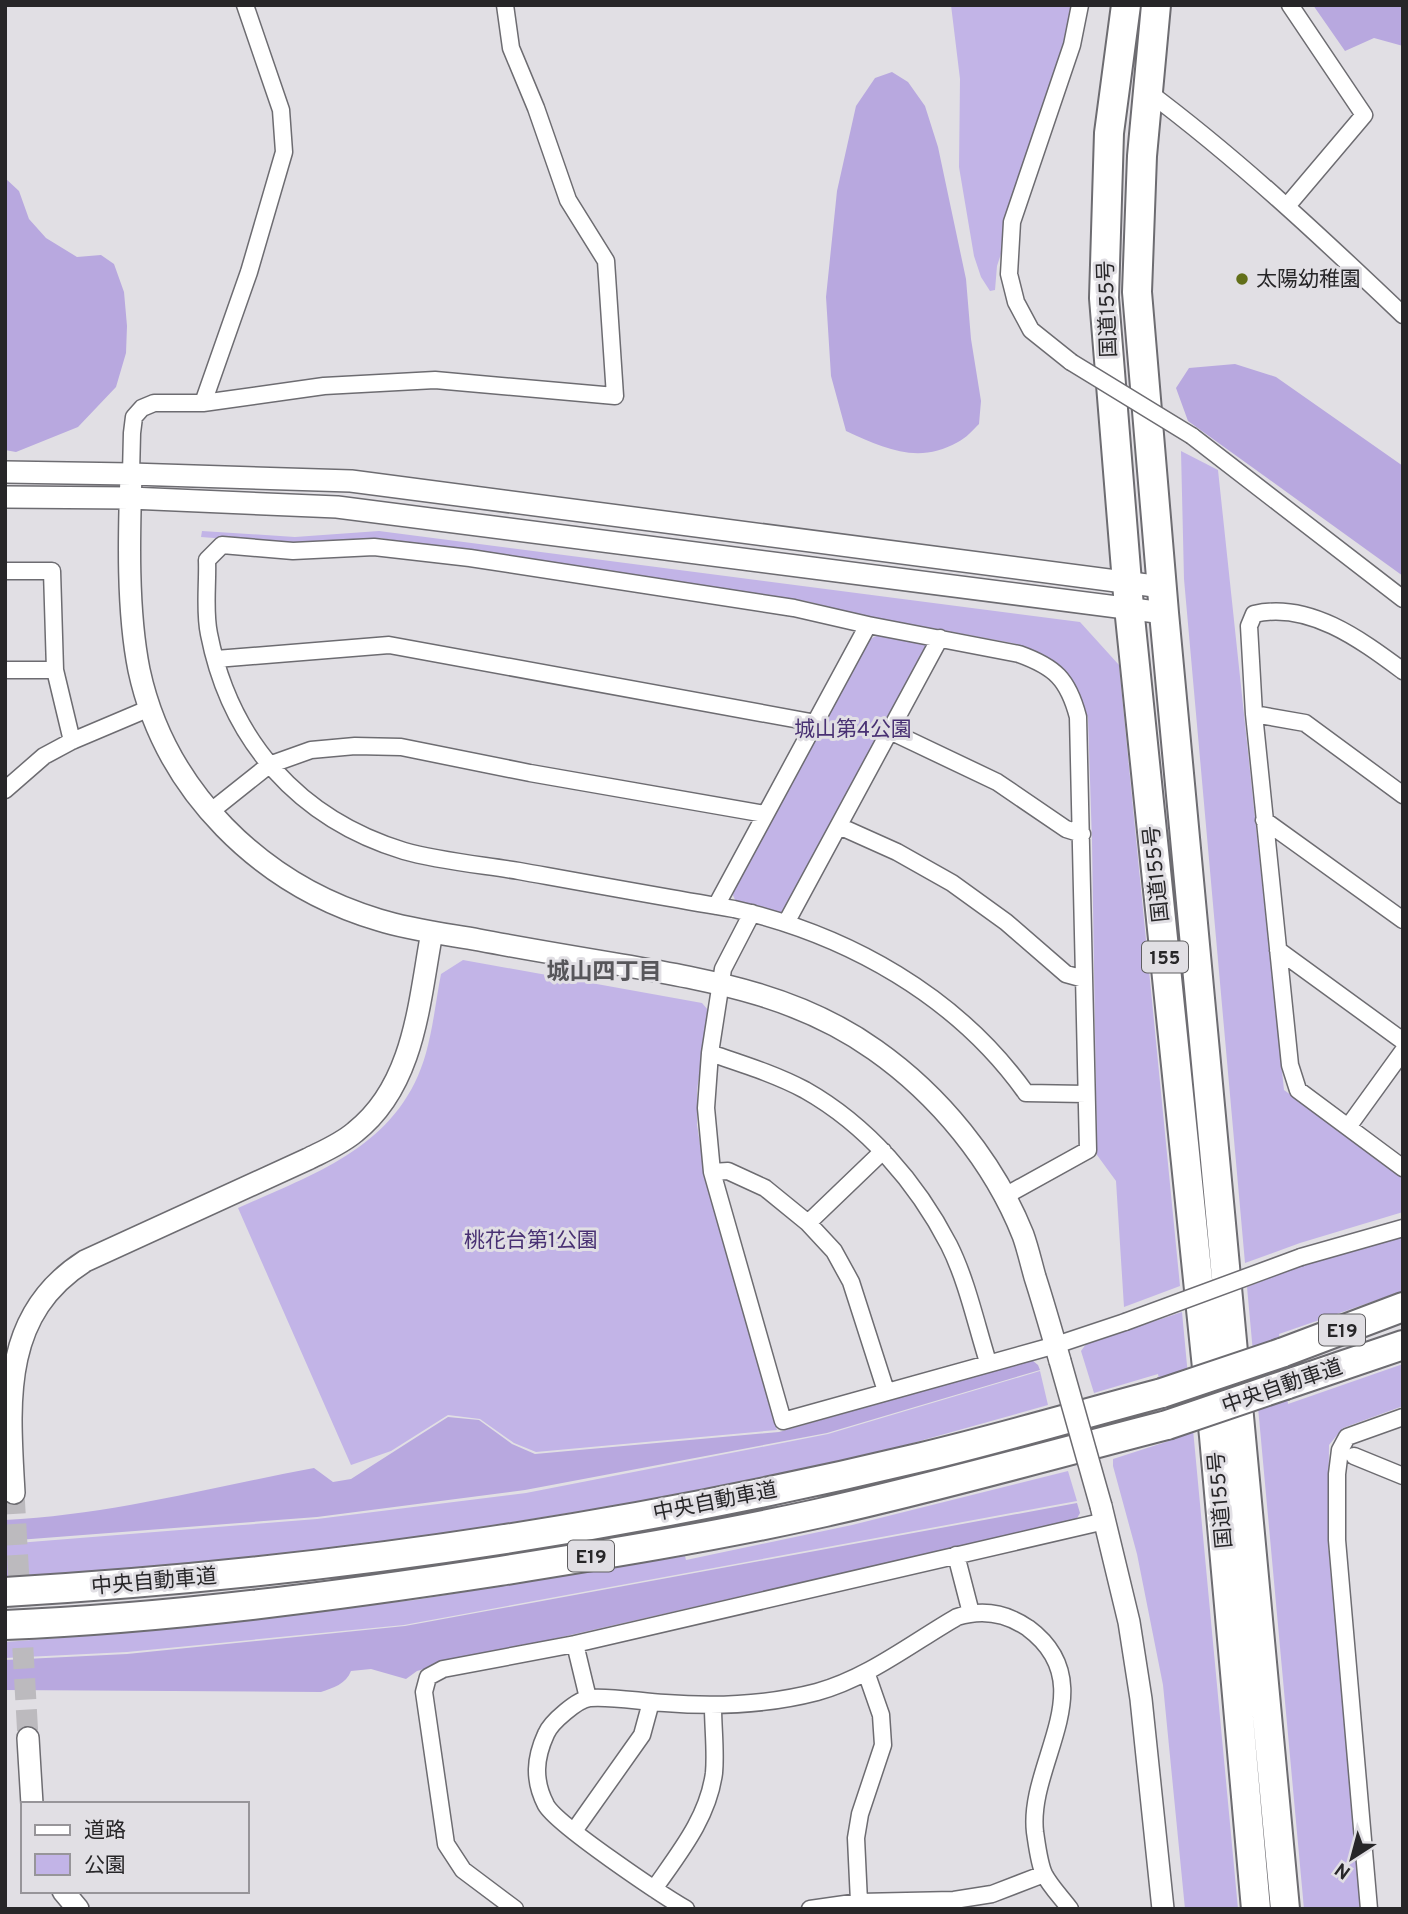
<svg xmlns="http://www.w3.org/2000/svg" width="1408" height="1914" viewBox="0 0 1408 1914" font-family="Overpass,'Noto Sans JP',sans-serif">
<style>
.green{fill:#c2b4e7}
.forest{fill:#b8a8df}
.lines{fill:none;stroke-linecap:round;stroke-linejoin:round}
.secondary-tunnel{stroke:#bcbabe;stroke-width:21;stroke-dasharray:21 10;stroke-linecap:butt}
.street-casing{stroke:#6d6c71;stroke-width:19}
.secondary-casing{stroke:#6d6c71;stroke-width:24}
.highway-casing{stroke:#6d6c71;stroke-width:32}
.street{stroke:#fff;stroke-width:16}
.secondary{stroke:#fff;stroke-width:21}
.highway{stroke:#fff;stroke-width:28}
.street-bridge-casing{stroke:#6d6c71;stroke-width:19;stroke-linecap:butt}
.secondary-bridge-casing{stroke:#6d6c71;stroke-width:24;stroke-linecap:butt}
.highway-bridge-casing{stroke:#6d6c71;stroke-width:32;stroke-linecap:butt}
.street-bridge{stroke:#fff;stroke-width:16}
.secondary-bridge{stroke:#fff;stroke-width:21}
.highway-bridge{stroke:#fff;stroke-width:28}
.poi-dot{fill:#626f19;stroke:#e1dfe4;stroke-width:2.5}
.labels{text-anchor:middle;stroke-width:6;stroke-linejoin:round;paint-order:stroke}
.shield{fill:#e1dfe4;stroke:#5f5e60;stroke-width:2}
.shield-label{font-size:19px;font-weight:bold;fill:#272628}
.poi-label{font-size:21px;fill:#272628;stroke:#e1dfe4;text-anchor:start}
.street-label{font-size:21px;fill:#272628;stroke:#e1dfe4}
.park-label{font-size:21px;fill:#493173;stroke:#e1dfe4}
.neighbourhood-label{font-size:23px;font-weight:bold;fill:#57565a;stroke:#e1dfe4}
</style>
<rect width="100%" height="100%" fill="#e1dfe4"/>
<path class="green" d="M 951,5 L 1076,5 L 1067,52 L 997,266 L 995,290 L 990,291 L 981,277 L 974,256 L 959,167 L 960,79 Z
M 1181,451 L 1218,470 L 1284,1090 L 1403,1176 L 1403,1212 L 1300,1243 L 1245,1263 L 1184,579 Z
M 202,531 L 295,537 L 379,531 L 1080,622 L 1119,665 L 1180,1286 L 1124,1307 L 1116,1181 L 1097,1155 L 1092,842 L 1088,718 C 1075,674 1057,655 1012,643 L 865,616 L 806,601 L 380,538 L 293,544 L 201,537 Z
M 878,635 L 931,645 L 784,914 L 736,902 L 732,893 L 870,639 Z
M 463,960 L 702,1003 L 708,1010 L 697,1091 L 697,1125 L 703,1163 L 777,1430 L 536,1452 L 514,1443 L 480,1419 L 448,1415 L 391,1451 L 351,1465 L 238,1208 C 316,1173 400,1146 426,1053 C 433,1028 436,1000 441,974 Z
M 1403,1236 L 1403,1291 L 1279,1334 L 1288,1404 L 1403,1364 L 1403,1406 L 1343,1428 L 1329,1445 L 1328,1543 L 1361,1909 L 1304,1909 L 1247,1287 L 1313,1261 Z
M 1182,1312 L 1238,1909 L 1185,1909 L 1163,1685 L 1137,1554 L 1113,1466 L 1113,1459 L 1169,1441 L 1158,1374 L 1094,1393 L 1081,1351 L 1086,1344 Z
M 1040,1371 L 1048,1405 L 884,1451 L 679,1495 L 371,1545 L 125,1572 L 5,1578 L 5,1544 L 317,1519 L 526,1493 L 828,1434 Z
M 1068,1471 L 1077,1501 L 404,1625 L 127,1652 L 5,1658 L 5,1642 L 59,1638 L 415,1600 L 685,1556 L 686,1560 L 852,1525 Z"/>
<path class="forest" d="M 1313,5 L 1403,5 L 1403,46 L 1374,38 L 1345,51 Z
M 892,72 L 908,82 L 925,106 L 938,147 L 966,279 L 971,339 L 981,401 L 979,424 C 973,430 966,438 958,442 C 918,465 884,448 846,431 L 831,376 L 826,297 L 837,191 L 856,106 L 875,78 Z
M 5,178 L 19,191 L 29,219 L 46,238 L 77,257 L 101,255 L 114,264 L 124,292 L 127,326 L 126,353 L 116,387 L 78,427 L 16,452 L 5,450 Z
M 1235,364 L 1276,377 L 1403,466 L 1403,576 L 1188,421 L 1176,388 L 1189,368 Z
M 1032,1360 L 1038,1365 L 1040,1370 L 827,1433 L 525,1490 L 317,1517 L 5,1541 L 5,1520 C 110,1515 212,1487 314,1468 L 333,1482 L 351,1479 L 448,1417 L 479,1420 L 512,1444 L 535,1454 L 779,1432 Z
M 1077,1503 L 1080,1513 L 1076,1520 L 434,1666 L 417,1671 L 406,1679 L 371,1669 L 351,1671 C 346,1684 333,1688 321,1692 L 5,1690 L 5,1660 L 127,1654 L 405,1626 Z"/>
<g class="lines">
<path class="secondary-tunnel" d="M 14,1493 L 28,1738"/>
<g class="street-casing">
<path id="street" d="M 1147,91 C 1238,159 1320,236 1403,315
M 1287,206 L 1364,115 L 1290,5
M 1071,362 L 1031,330 L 1016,302 L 1009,274 L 1012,222 L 1072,45 L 1080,5
M 203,403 L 249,272 L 284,152 L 281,110 L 245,5
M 1192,436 L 1403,599
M 131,474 L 132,433 L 134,417 L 142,408 L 154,403 L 203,403 L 324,386 L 435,380 L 615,396 L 606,261 L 568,200 L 536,108 L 511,48 L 505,5
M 5,571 L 52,571 L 55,670 L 72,741
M 216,659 L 389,645 L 816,723
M 5,670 L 55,670
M 1403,671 C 1361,640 1309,601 1254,614 L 1249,626 L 1254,714 L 1290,1065 L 1298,1090 L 1403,1168
M 1254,714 L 1305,723 L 1403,795
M 892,732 L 997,782 L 1066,829 L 1082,834
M 5,790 L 44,756 L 72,741 L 150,708
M 210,812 L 269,765 L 311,750 L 355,746 L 401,747 L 530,773 L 765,814
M 1264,820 L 1403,920
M 839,826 L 897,852 L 952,883 L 1006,922 L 1066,974 L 1084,979
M 716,906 L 868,625
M 752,913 L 723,969 L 710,1053 L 706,1108 L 712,1172 L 783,1421 L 1056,1345 L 1125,1322
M 786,923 L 940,638
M 1278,950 L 1403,1041
M 710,1053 C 742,1064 775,1074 805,1090 C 867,1125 917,1183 949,1245 C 967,1281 976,1324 988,1362
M 1348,1127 L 1403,1051
M 712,1172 L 728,1171 L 765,1188 L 808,1223 L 834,1251 L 851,1282 L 886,1391
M 1003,1197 L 1088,1150 L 1078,717 C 1068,679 1055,667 1019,654 L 868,625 L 794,608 L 470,558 L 374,547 L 293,551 L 222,545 L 207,560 C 208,583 204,611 209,634 C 230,741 299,819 404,851 C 439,861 483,865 519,871 C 591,884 662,897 734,909 C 848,935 957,996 1026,1093 L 1086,1094
M 808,1223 L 883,1151
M 1301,1257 L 1403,1228
M 1354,1456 L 1403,1476
M 956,1555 L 971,1613
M 575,1644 L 588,1698
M 574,1831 L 642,1735 L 651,1702
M 654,1889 C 679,1853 708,1818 714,1773 C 716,1752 713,1728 713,1707
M 859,1902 L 856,1838 L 860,1814 L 883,1745 L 881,1715 L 866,1672
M 515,1909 L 463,1870 L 446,1844 L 424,1692 L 428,1677 L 443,1669 L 575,1644 L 1105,1521
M 686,1909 C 662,1895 557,1825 546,1805 C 533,1780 535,1758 546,1734 C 551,1722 578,1699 590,1698 C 610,1696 643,1702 665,1703 C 715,1707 767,1705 817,1692 C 868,1678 912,1643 957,1617 C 982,1609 1006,1613 1028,1628 C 1105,1685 1027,1763 1035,1832 C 1037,1845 1039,1863 1044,1874 C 1050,1886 1062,1898 1070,1909
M 810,1909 L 859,1902 L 954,1900 L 992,1894 L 1044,1874
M 1369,1909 L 1337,1540 L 1337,1474 L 1340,1450 L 1347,1437 L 1403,1417"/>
</g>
<g class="secondary-casing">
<path id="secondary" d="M 5,472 L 131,474 L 351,481 L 1162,587
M 131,474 C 129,535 127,610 139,670 C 165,791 261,885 379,920 C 411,930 445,934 479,940 C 526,949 574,957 622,965 C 712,981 798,995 875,1050 C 939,1095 994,1162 1023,1235 C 1028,1249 1031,1263 1035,1277 C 1044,1305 1052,1333 1060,1361
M 5,497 L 130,498 L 337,507 L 1164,613
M 14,1493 C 9,1403 0,1315 85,1261 L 308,1159 C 324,1151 341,1144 355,1132 C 415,1085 419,1001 432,932
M 1101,1506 L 1129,1622 L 1141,1699 L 1163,1909
M 28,1738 L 32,1804
M 63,1891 L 78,1909"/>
</g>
<g class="highway-casing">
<path id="highway" d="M 1126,5 L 1109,133 L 1104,298 L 1129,607 L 1214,1436 L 1256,1909
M 1156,5 L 1142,156 L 1137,292 L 1164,613 L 1285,1909
M 1281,1353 L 1403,1307
M 1285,1385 L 1403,1345
M 5,1592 C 313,1574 622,1529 922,1457 C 1002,1438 1082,1414 1162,1393
M 5,1625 C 171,1618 337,1596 500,1571 C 606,1554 712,1537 816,1514 C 934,1488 1050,1455 1167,1425"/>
</g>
<use href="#street" class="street"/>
<use href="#secondary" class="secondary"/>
<use href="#highway" class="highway"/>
<g class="street-bridge-casing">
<path id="street-bridge" d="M 1071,362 L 1192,436
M 1125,1322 L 1301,1257"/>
</g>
<g class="secondary-bridge-casing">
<path id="secondary-bridge" d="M 1060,1361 L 1101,1506"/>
</g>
<g class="highway-bridge-casing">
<path id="highway-bridge" d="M 1162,1393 L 1281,1353
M 1167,1425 L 1285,1385"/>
</g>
<use href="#street-bridge" class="street-bridge"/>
<use href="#secondary-bridge" class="secondary-bridge"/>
<use href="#highway-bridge" class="highway-bridge"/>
</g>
<circle class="poi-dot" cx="1242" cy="279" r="7"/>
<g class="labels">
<g class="shield">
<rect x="1142" y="941.5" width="46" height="31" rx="5"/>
<rect x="1319" y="1314.5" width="46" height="31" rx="5"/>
<rect x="568" y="1540.5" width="46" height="31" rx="5"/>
</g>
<g class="shield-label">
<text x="1165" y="964">155</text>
<text x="1342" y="1337">E19</text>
<text x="591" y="1563">E19</text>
</g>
<g class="poi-label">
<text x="1256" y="286">太陽幼稚園</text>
</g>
<g class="street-label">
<text transform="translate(1107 309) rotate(-92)" y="7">国道155号</text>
<text transform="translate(1156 874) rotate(-96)" y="7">国道155号</text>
<text transform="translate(1282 1386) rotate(-19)" y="7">中央自動車道</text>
<text transform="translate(1220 1500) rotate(-95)" y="7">国道155号</text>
<text transform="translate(715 1501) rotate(-11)" y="7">中央自動車道</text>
<text transform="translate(154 1581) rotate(-5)" y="7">中央自動車道</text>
</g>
<g class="park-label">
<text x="853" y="736">城山第4公園</text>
<text x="531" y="1247">桃花台第1公園</text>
</g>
<g class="neighbourhood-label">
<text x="604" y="979">城山四丁目</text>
</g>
</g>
<rect width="1408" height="1914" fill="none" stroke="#272628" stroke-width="14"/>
<rect x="21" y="1802" width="228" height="91" fill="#e1dfe4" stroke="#979599" stroke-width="2"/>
<rect x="35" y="1825" width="35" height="10" fill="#ffffff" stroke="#979599" stroke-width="2"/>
<text x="84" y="1837" font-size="21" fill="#272628">道路</text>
<rect x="35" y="1854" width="35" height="21" fill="#c2b4e7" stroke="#979599" stroke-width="2"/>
<text x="84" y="1872" font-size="21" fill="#272628">公園</text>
<g transform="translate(1352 1858) rotate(216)" stroke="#e1dfe4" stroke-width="5" paint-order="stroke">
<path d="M0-5L12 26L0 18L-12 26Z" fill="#272628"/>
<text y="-10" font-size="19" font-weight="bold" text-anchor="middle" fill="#272628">N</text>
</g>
</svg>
